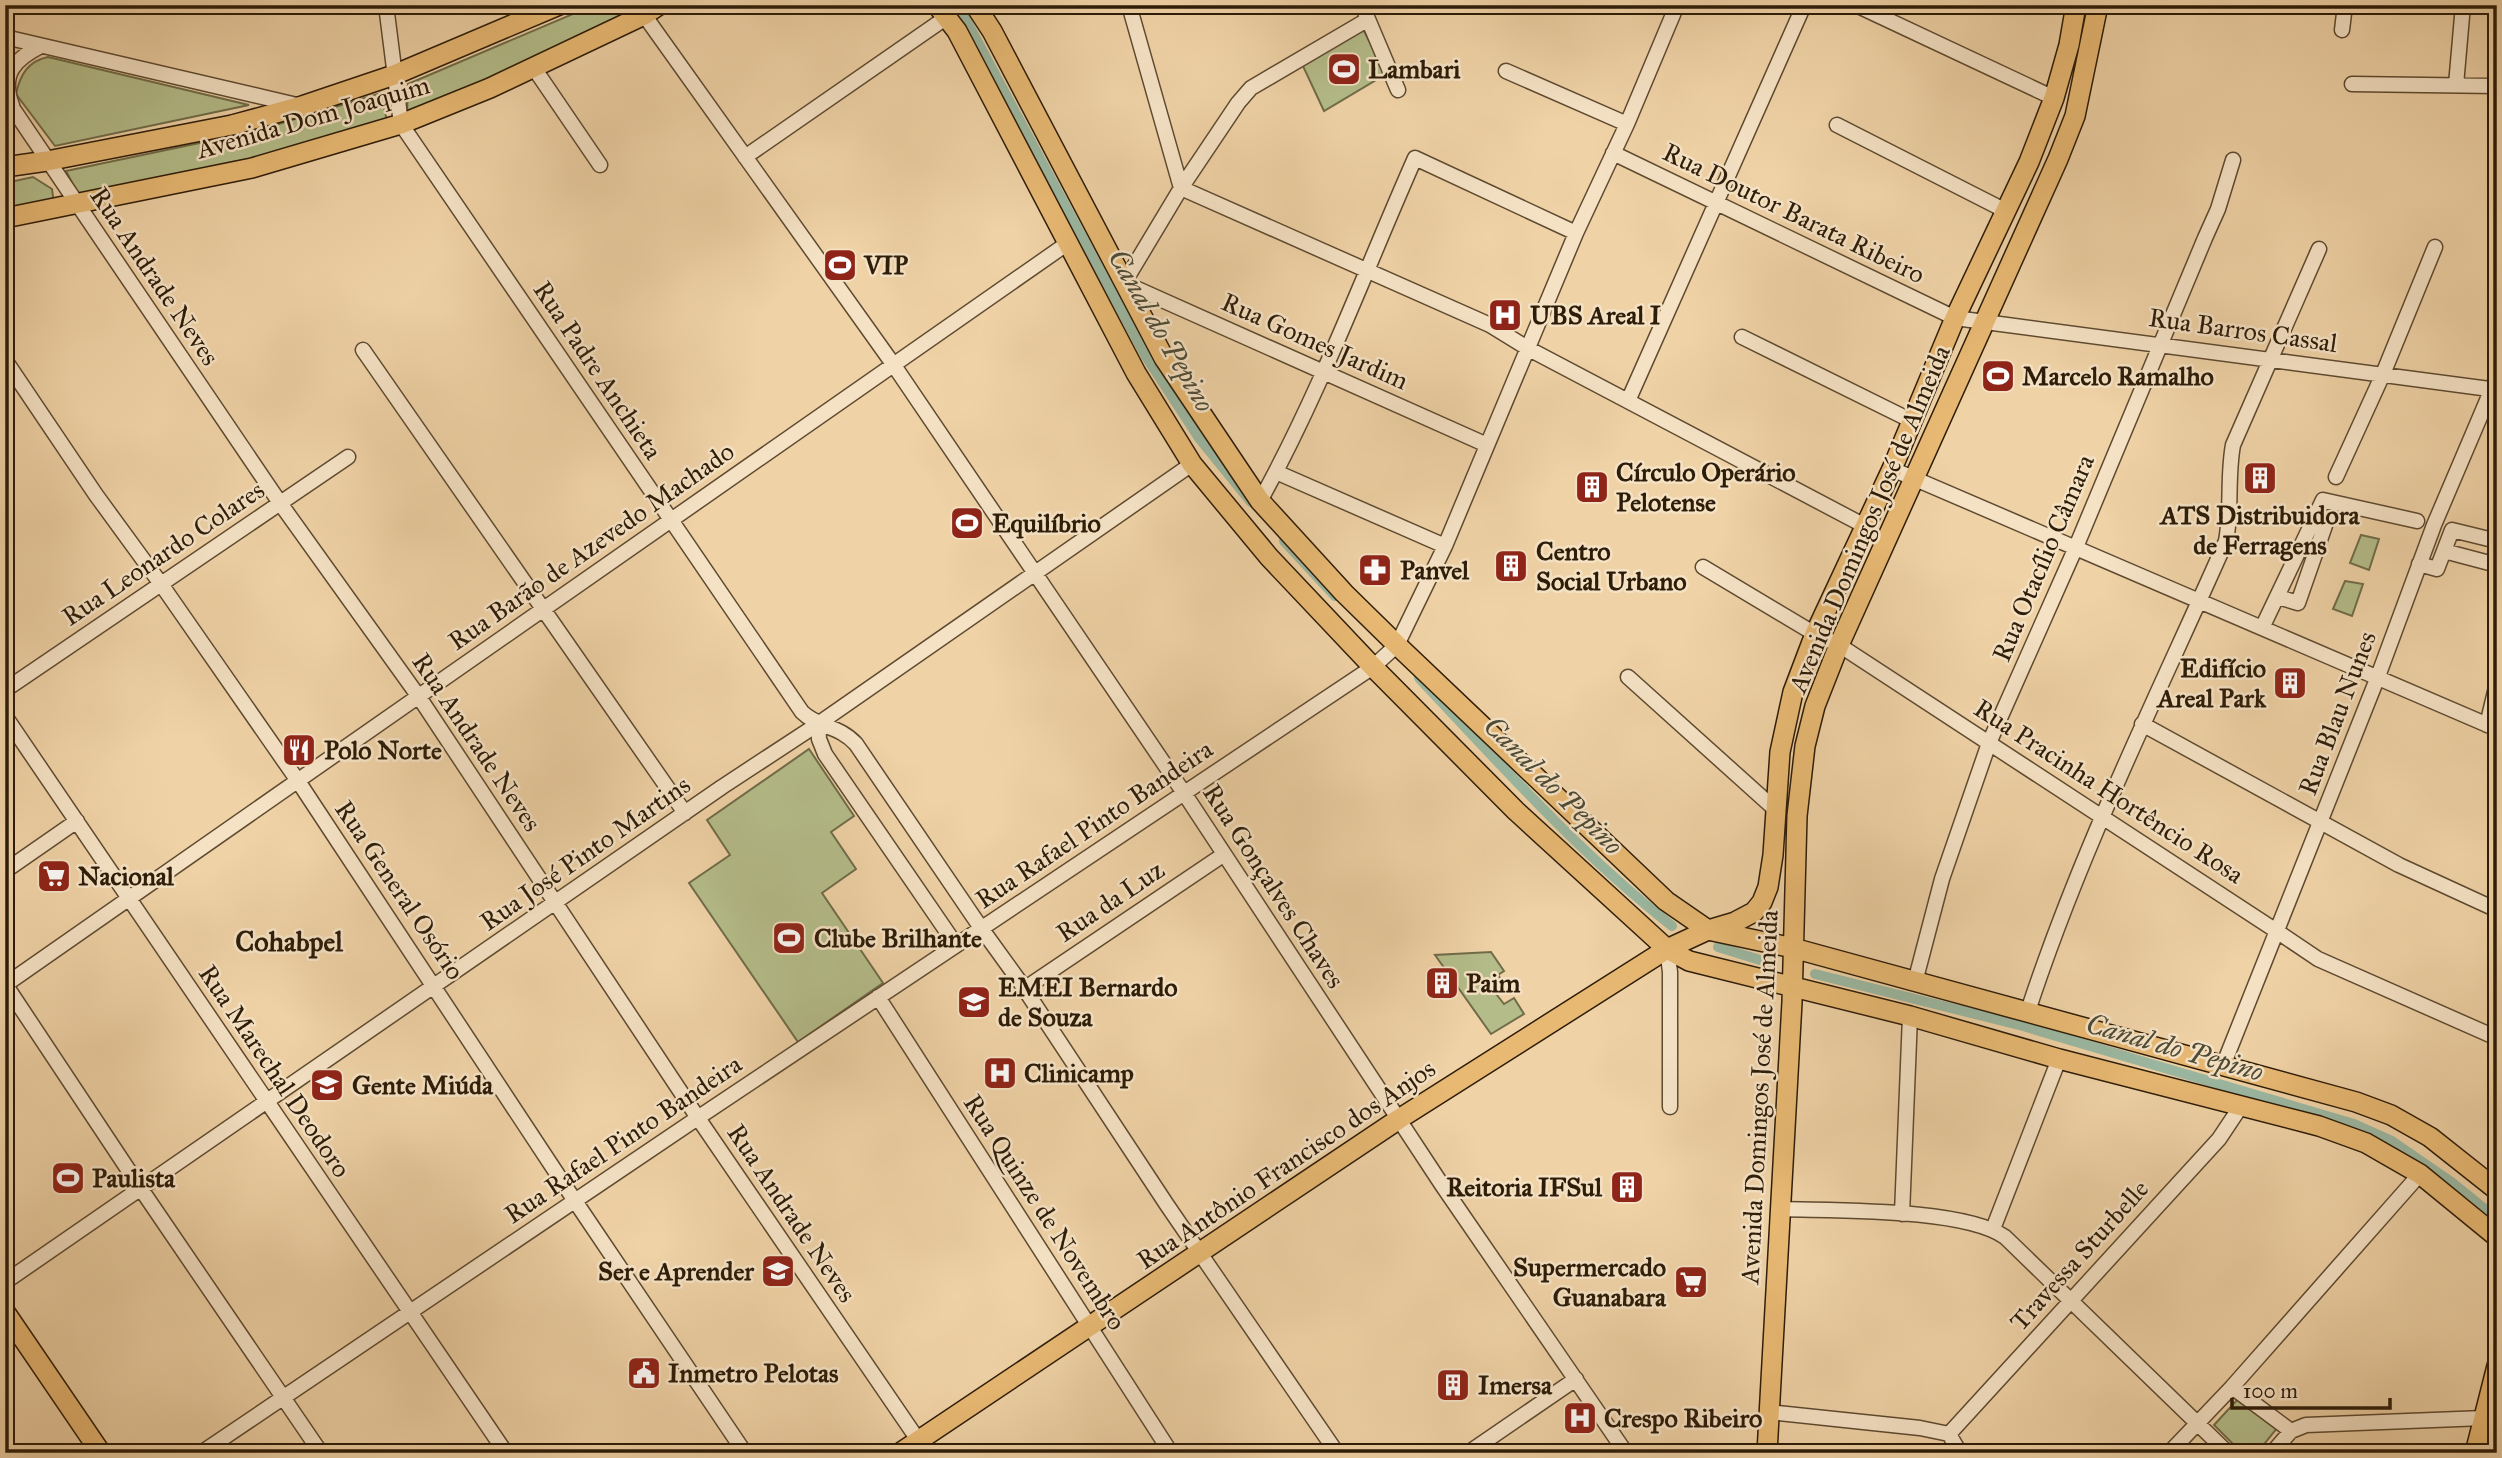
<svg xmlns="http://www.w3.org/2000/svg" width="2502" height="1458" viewBox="0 0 2502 1458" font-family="'IM FELL Great Primer',serif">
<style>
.green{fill:#b4bd8a;stroke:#706c49;stroke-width:2}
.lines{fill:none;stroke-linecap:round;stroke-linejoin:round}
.canal{stroke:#9bb8a2;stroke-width:10}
.minor-casing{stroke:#5e4a30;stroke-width:17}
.major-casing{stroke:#2d1c08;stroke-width:22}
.minor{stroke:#f5e2c5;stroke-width:14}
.major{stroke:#e8b973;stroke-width:19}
.labels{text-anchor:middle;stroke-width:5;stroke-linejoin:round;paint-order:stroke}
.poi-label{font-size:26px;font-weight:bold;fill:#2d1c08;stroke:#f5e2c5;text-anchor:start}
.street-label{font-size:26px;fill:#2d1c08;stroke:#f5e2c5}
.water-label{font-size:28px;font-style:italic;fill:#4e4b36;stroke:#f5e2c5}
.neighbourhood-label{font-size:28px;font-weight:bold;fill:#2d1c08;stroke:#f5e2c5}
</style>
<rect width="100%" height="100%" fill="#efd2a6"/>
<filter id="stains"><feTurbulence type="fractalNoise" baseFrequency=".00286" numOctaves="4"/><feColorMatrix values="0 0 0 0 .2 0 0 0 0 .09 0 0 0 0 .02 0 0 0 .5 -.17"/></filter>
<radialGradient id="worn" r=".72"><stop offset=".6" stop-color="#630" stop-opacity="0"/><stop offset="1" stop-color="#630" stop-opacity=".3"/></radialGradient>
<path class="green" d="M 594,5 L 621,5 L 629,17 L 407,115 L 408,84 Z
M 1362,27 L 1386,74 L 1324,111 L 1302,64 Z
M 48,57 L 249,105 L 55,146 L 16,94 C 20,75 28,61 48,57 Z
M 381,93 L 387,121 L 249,164 L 79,196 L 66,171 L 252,132 Z
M 33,177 L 52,189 L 54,204 L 5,213 L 5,183 Z
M 2361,535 L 2379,539 L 2369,570 L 2350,563 Z
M 2345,581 L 2363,584 L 2352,616 L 2333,609 Z
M 809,749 L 854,816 L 831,832 L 856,869 L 822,893 L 883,983 L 798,1042 L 689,883 L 730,855 L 707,820 Z
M 1491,952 L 1504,971 L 1498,975 L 1503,982 L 1493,990 L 1504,1004 L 1514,998 L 1524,1014 L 1491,1034 L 1435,955 Z
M 2237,1400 L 2277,1428 L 2257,1453 L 2242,1453 L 2214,1425 Z"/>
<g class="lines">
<path class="canal" d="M 958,5 L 1145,355 L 1199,438 L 1251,502
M 1284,541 L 1335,596
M 1419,678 C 1500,764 1579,853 1672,926
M 1718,947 L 1773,964
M 1815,974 L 2023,1026 L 2354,1124 L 2392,1141 L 2450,1181 L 2497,1219"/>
<g class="minor-casing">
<path id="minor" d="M 386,5 L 401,124 L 802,712 C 818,728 839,725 856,744 L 981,928 L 1020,982 L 1167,1205 L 1337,1453
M 637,5 L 893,364 L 1184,793 L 1442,1185 L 1626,1453
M 1129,5 L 1181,188 L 1490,325 L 1529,349 L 1865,526
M 1362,5 L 1398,90
M 1856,5 L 2054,98
M 1367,20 L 1251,88 L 1238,103 L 1181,188 L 1124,283 L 1487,445
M 2342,30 L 2345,5
M 5,37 L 301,106
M 534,68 L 600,165
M 1506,71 L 1627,124
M 2352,84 L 2497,86
M 2456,85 L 2463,5
M 5,97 L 280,503 L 419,697 L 698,1118 L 927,1453
M 12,105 C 0,74 15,59 41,46
M 1837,125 L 2006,211
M 1613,153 L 1955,318 L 2497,390
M 745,157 L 947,17
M 1742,337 L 1912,421
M 363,350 L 685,813
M 5,360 L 96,495 L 161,584 L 298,781 L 575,1201 L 745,1453
M 1628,401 L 1804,5
M 1892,469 L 2497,729
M 1276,472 L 1445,546
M 2336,477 L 2383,374 L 2435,247
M 5,487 L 6,487
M 1260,501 C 1320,393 1365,271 1415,158 L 1576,233
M 2444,551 L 2497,565
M 2419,564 L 2437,569 L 2452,530 L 2497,541
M 1703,567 L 1815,634 L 1839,645 L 2278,932 L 2318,959 L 2497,1038
M 2278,597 L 2298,603 L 2327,520 L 2315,516
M 2262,628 L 2323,500 L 2417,521
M 1628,677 L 1777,811
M 5,690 L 348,457
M 5,716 L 506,1453
M 818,724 L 819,739 L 825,754 L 956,945
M 2142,724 L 2399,865 L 2497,910
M 2487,725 L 2497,683
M 5,871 L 77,821
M 1667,949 L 1670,972 L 1670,1107
M 1915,982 L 1942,879 L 1989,743 L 2076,547 L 2205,238 L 2218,209 L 2233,160
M 5,984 L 141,1189 L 321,1453
M 5,985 L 1068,243
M 1024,989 L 1223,855
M 878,997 L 1171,1453
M 2027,1014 C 2080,851 2157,697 2226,541 C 2232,510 2227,477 2233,445 L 2319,249
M 2223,1066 L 2377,679 L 2434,525 L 2497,377
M 1781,1209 C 1835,1211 1963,1208 2005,1237 L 2228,1453
M 1902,1214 L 1910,1016
M 1993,1229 L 2059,1059
M 5,1282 L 722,787 L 818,724 L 1192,464
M 2232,1387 L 2291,1431
M 1769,1412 L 1920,1428 L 1949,1434 L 1960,1453
M 1949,1434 L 2219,1139 L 2241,1106
M 201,1453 L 705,1113 L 1373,667 L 1397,645 L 1445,546 L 1576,233 L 1627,124 L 1677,5
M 1468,1453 L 1576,1379
M 2169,1453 L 2232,1387 L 2420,1174
M 2272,1453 L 2291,1431 L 2306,1425 L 2484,1418"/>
</g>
<g class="major-casing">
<path id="major" d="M 937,5 L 957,31 L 1136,373 L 1192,464 L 1269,557 L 1373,667 L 1516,811 L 1667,949 L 1689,961 L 1910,1016 L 2059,1059 L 2319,1126 L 2366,1143 L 2420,1174 L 2497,1237
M 975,5 L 992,31 L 1164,358 L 1260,501 L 1344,593 L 1397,645 L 1666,901 L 1708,930 L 1793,948 L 2356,1102 L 2391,1115 L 2430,1137 L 2497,1190
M 5,167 L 47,161 L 232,125 L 302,106 L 394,75 L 559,5
M 5,218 L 252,168 L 401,124 L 490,88 L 644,15 L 659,5
M 5,1312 L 101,1453
M 900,1453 L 1399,1119 L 1667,949 L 1708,930 L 1735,922 L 1754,912 L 1762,902 L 1768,887 L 1773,855 L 1780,752 L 1793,692 L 1815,634 L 1892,469 L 1955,318 L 2029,162 L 2054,98 L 2069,45 L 2076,5
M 1767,1453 L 1792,1002 L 1797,816 L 1805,746 L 1815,706 L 1839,645 L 2058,159 L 2075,116 L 2098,5
M 2475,1453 L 2497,1366"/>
</g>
<use href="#minor" class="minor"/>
<use href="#major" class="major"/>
</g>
<defs>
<g id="stadium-square" transform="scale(1.75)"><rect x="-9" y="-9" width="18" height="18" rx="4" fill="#8f2418" stroke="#f5e2c5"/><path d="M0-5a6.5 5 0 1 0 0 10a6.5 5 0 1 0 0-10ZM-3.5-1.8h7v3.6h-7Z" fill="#fff"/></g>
<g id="hospital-square" transform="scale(1.75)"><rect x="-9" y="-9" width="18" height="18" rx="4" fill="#8f2418" stroke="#f5e2c5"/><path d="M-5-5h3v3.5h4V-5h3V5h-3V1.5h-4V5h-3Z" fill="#fff"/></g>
<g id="building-square" transform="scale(1.75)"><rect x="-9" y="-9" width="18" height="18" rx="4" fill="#8f2418" stroke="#f5e2c5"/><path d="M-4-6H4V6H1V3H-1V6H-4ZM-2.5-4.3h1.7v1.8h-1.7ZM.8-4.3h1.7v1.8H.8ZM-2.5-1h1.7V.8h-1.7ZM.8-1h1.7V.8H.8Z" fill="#fff"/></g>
<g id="pharmacy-square" transform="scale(1.75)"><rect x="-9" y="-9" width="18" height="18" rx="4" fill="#8f2418" stroke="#f5e2c5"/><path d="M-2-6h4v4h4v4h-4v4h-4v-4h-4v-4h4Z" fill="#fff"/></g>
<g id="restaurant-square" transform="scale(1.75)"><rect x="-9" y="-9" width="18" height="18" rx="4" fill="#8f2418" stroke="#f5e2c5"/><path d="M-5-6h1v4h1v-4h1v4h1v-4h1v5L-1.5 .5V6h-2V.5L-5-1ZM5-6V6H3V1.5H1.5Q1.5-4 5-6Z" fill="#fff"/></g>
<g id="supermarket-square" transform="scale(1.75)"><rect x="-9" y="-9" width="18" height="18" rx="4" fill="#8f2418" stroke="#f5e2c5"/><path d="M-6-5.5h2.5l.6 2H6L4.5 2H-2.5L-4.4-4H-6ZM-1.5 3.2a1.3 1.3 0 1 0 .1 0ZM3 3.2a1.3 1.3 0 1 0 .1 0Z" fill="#fff"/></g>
<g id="school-square" transform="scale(1.75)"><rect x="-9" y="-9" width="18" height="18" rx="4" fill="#8f2418" stroke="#f5e2c5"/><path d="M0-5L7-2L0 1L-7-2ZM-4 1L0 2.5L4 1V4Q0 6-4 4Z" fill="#fff"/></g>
<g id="civic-square" transform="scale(1.75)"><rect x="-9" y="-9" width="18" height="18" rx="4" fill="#8f2418" stroke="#f5e2c5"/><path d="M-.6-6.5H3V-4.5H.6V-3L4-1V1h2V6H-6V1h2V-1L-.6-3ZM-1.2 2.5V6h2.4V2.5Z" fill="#fff"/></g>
</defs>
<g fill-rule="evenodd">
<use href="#stadium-square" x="1344" y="69"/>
<use href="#stadium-square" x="840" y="265"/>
<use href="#hospital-square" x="1505" y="315"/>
<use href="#stadium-square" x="1998" y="376"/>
<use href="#building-square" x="2260" y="478"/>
<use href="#building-square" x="1592" y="487"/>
<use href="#stadium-square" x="967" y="523"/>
<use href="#building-square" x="1511" y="566"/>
<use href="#pharmacy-square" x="1375" y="570"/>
<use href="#building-square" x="2290" y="683"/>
<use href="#restaurant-square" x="299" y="750"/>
<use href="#supermarket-square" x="54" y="876"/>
<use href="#stadium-square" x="789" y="938"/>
<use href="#building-square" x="1442" y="983"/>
<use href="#school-square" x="974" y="1002"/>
<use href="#hospital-square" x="1000" y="1073"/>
<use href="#school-square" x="327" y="1085"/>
<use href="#stadium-square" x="68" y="1178"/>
<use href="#building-square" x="1627" y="1187"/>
<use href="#school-square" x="778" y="1271"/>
<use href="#supermarket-square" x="1691" y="1282"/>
<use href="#civic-square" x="644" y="1373"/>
<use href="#building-square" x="1453" y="1385"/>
<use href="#hospital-square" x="1580" y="1418"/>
</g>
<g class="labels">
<g class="poi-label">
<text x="1368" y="78">Lambari</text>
<text x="864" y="274">VIP</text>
<text x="1530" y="324">UBS Areal I</text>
<text x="2022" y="385">Marcelo Ramalho</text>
<text x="1616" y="481">Círculo Operário<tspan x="1616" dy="30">Pelotense</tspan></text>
<text x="2260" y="524" text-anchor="middle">ATS Distribuidora<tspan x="2260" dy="30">de Ferragens</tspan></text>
<text x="992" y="532">Equilíbrio</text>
<text x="1536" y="560">Centro<tspan x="1536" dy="30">Social Urbano</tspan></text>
<text x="1400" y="579">Panvel</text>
<text x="2266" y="677" text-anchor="end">Edifício<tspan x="2266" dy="30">Areal Park</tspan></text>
<text x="324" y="759">Polo Norte</text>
<text x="78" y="885">Nacional</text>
<text x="814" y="947">Clube Brilhante</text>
<text x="1466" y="992">Paim</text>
<text x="998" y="996">EMEI Bernardo<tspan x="998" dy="30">de Souza</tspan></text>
<text x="1024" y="1082">Clinicamp</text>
<text x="352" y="1094">Gente Miúda</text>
<text x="92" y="1187">Paulista</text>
<text x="1602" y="1196" text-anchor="end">Reitoria IFSul</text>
<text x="1666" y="1276" text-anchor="end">Supermercado<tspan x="1666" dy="30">Guanabara</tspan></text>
<text x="754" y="1280" text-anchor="end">Ser e Aprender</text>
<text x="668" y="1382">Inmetro Pelotas</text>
<text x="1478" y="1394">Imersa</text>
<text x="1604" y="1427">Crespo Ribeiro</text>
</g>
<g class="street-label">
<text transform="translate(313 117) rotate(-16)" y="9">Avenida Dom Joaquim</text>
<text transform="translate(1794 213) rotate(26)" y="9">Rua Doutor Barata Ribeiro</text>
<text transform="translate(155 276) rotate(56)" y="9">Rua Andrade Neves</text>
<text transform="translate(2243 330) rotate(8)" y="9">Rua Barros Cassal</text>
<text transform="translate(1315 341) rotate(24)" y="9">Rua Gomes Jardim</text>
<text transform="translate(598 370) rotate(56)" y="9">Rua Padre Anchieta</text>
<text transform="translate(1869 519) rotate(-67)" y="9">Avenida Domingos José de Almeida</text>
<text transform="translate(591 546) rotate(-35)" y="9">Rua Barão de Azevedo Machado</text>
<text transform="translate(163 553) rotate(-34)" y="9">Rua Leonardo Colares</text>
<text transform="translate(2043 558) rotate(-67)" y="9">Rua Otacílio Câmara</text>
<text transform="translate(2337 713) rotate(-69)" y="9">Rua Blau Nunes</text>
<text transform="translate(477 742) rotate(56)" y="9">Rua Andrade Neves</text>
<text transform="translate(2109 791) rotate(33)" y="9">Rua Pracinha Hortêncio Rosa</text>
<text transform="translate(1094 824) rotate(-34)" y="9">Rua Rafael Pinto Bandeira</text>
<text transform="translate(585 853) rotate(-35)" y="9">Rua José Pinto Martins</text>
<text transform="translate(1274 886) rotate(57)" y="9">Rua Gonçalves Chaves</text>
<text transform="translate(400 890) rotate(56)" y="9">Rua General Osório</text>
<text transform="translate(1110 901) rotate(-34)" y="9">Rua da Luz</text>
<text transform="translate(275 1071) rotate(56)" y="9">Rua Marechal Deodoro</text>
<text transform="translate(1759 1097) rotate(-87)" y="9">Avenida Domingos José de Almeida</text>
<text transform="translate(623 1139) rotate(-34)" y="9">Rua Rafael Pinto Bandeira</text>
<text transform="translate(1286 1164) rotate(-34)" y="9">Rua Antônio Francisco dos Anjos</text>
<text transform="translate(1045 1212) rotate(57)" y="9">Rua Quinze de Novembro</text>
<text transform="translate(792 1213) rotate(56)" y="9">Rua Andrade Neves</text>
<text transform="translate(2079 1255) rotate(-48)" y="9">Travessa Sturbelle</text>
</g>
<g class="water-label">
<text transform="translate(1162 330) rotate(60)" y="10">Canal do Pepino</text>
<text transform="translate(1554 785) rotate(45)" y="10">Canal do Pepino</text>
<text transform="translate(2175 1047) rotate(16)" y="10">Canal do Pepino</text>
</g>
<g class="neighbourhood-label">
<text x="289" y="951">Cohabpel</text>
</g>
</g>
<rect width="2502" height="1458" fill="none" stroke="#efd2a6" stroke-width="28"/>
<rect x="7" y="7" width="2488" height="1444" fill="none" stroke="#2d1c08" stroke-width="3.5"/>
<rect x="14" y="14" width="2474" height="1430" fill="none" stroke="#2d1c08" stroke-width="2"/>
<path d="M2232 1398v10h158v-10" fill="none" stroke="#2d1c08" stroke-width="3.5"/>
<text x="2243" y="1398" font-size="21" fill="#2d1c08" stroke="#f5e2c5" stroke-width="5" paint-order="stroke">100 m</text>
<rect width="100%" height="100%" filter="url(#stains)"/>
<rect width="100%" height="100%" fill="url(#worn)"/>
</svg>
